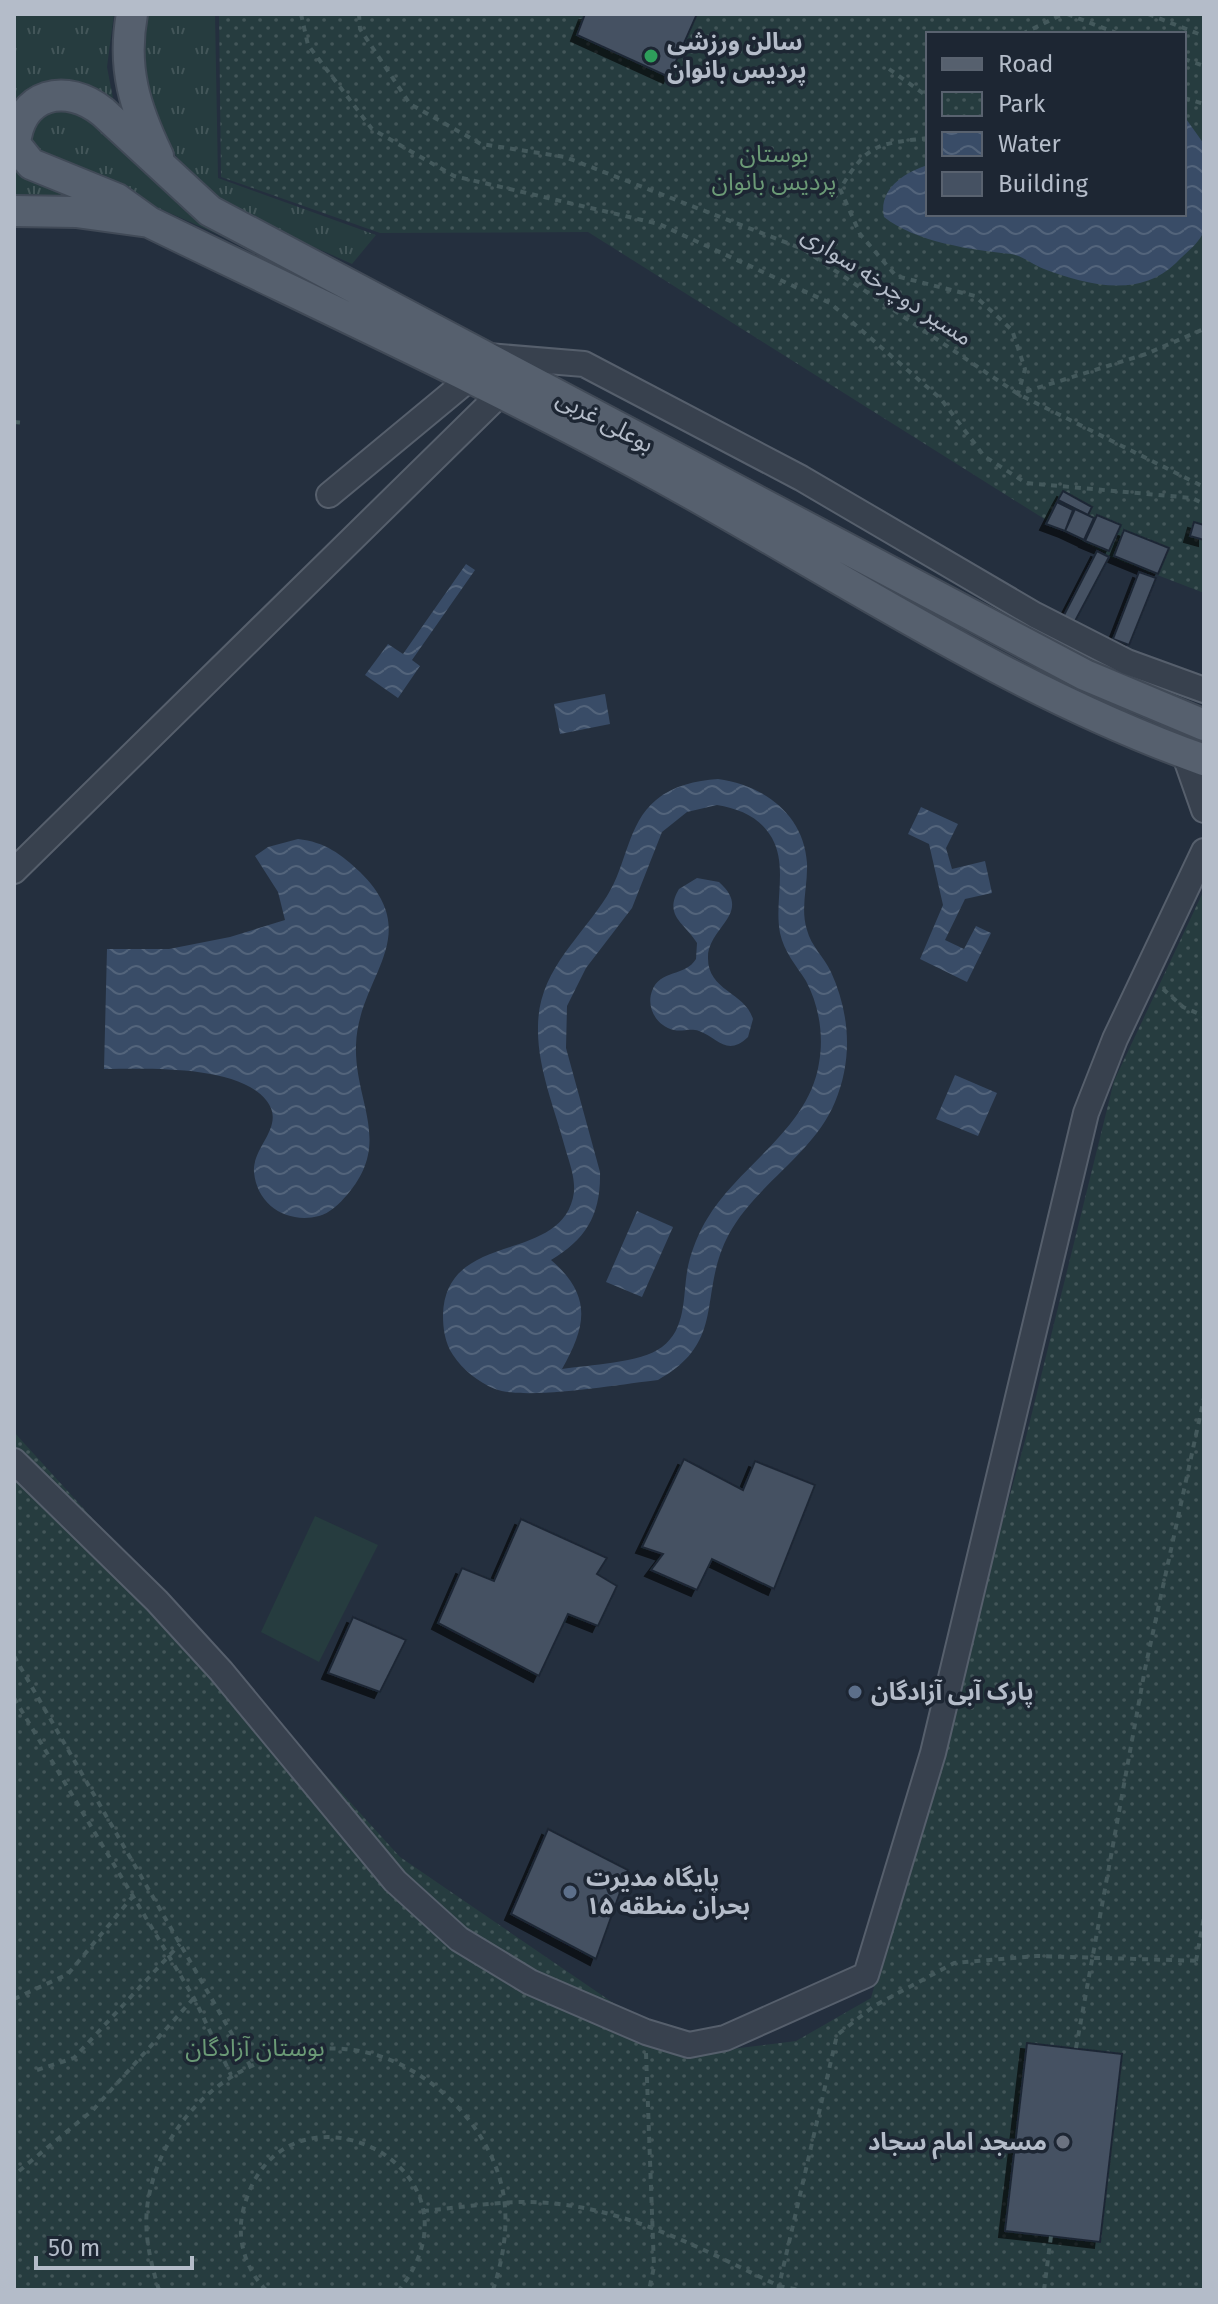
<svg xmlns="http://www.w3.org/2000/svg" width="1218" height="2304" viewBox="0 0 1218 2304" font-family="'Fira Sans','Noto Sans Arabic',sans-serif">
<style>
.grass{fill:url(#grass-tufts)}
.park{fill:url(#park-dots);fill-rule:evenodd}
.garden{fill:#263c3f}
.water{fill:url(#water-waves);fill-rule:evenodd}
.building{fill:#455162;stroke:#1f2835;stroke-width:2;filter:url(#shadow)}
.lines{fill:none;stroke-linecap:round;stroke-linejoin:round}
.minor-casing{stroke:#565f6c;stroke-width:28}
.major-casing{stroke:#414a57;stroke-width:34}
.path{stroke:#44595c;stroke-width:4;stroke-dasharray:6 6;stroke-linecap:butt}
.minor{stroke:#38414e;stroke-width:24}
.major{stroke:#56606e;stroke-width:30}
.leisure-dot{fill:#2e9e5b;stroke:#1d2633;stroke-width:3}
.service-dot{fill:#5c6f8a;stroke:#1d2633;stroke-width:3}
.worship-dot{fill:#6b7280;stroke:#1d2633;stroke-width:3}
.labels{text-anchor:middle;stroke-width:7;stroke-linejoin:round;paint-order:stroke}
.poi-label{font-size:24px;font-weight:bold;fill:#b4bcc9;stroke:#1d2633;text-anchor:start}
.park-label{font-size:24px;fill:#6b9a76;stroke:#1d2633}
.street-label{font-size:24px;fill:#b4bcc9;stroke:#1d2633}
</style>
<defs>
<pattern id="grass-tufts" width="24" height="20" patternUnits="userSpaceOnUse" patternTransform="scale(2)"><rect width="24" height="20" fill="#263c3f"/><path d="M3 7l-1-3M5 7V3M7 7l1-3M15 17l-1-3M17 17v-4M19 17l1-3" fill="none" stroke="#435659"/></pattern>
<pattern id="park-dots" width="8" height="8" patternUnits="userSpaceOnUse" patternTransform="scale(2)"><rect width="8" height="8" fill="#263c3f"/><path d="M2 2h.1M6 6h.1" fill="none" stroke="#435659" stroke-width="1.8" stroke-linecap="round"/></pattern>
<pattern id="water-waves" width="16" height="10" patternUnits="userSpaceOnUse" patternTransform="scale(2)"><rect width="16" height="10" fill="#394c67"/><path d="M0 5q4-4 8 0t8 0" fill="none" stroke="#53647b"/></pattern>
<filter id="shadow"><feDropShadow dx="-6" dy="6" stdDeviation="0" flood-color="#0009"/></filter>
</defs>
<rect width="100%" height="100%" fill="#242f3e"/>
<path class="grass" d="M 14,14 L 114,14 L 107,67 L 115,109 L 14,106 Z
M 148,14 L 215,14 L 218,178 L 376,235 L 352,264 C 307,243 254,224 214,195 C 158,153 134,82 148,14 Z
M 61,106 L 98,120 L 161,188 L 253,250 L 93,179 L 28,145 L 28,121 Z
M 14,163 L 118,208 L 14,203 Z"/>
<path class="park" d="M 219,14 L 1204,14 L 1204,593 L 1113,558 L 1046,520 L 588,232 L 380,233 L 221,177 ZM 928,34 L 1184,34 L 1184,214 L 928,214 Z
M 1204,890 L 1204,2290 L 14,2290 L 14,1432 L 400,1857 L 625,2011 L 715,2051 L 796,2041 L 871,1998 L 1026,1437 L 1114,1081 Z"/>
<path class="garden" d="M 315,1516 L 378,1545 L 319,1662 L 261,1632 Z"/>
<path class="water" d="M 1184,116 L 1204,144 L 1204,231 C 1199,244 1185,253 1176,263 C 1139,299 1087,285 1044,269 C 1033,265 1023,256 1011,254 C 972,250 915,242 884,217 C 878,189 905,172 928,165 L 928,214 L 1184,214 Z
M 466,564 L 475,570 L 412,660 L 420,666 L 398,698 L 365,675 L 388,644 L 403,654 Z
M 605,694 L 610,724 L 560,734 L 554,704 Z
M 718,779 C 763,785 804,814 807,863 C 808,886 800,908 807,930 C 811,946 824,957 831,972 C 850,1014 853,1059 835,1102 C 813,1155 756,1184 729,1234 C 697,1294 728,1341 658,1380 C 621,1384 526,1401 495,1389 C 478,1382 463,1370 453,1355 C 445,1343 443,1329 443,1315 C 445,1228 564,1266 574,1192 C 575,1178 570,1164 566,1151 C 556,1112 537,1068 538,1027 C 538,971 580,939 607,896 C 627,865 627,824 656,800 C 674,785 695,781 718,779 ZM 717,805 C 740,809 760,817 772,838 C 788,867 774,902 780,933 C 784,952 796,965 806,981 C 819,1005 824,1036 819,1063 C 809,1129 739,1165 707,1219 C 700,1230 694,1245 690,1258 C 681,1288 690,1326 662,1347 C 641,1363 588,1365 562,1369 C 586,1327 593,1296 551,1260 C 586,1239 601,1215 600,1172 L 566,1048 L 567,1006 L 586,968 L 632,908 L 662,832 L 687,812 Z
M 921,807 L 958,824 L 946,848 L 952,869 L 985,861 L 992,893 L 965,899 L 945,940 L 964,949 L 976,926 L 991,933 L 967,982 L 920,959 L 943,905 L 929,844 L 908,834 Z
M 298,839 C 325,842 341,854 360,872 C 426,937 358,976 356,1045 C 354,1102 393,1142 347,1195 C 340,1203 329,1214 319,1216 C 288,1224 257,1206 254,1172 C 252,1146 287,1126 266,1100 C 237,1064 145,1069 104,1069 L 107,949 L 169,949 L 230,937 L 285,920 L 278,892 L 255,856 L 268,847 Z
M 697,878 L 719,882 C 754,913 708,927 708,957 C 707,991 745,992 753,1019 L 748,1037 C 727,1057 718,1038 699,1031 C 690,1028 682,1032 674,1030 C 656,1026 646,1007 652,991 C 660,969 685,977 696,959 L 697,943 C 685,923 663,916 679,889 Z
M 955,1075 L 997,1093 L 978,1136 L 936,1119 Z
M 637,1211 L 673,1227 L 642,1297 L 606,1282 Z"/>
<path class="building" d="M 585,14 L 697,14 L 669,77 L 577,35 Z
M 1063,491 L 1092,507 L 1088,515 L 1058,500 Z
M 1057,502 L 1073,510 L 1065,531 L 1046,524 Z
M 1075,509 L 1094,518 L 1084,540 L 1065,531 Z
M 1097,515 L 1121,525 L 1109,551 L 1085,541 Z
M 1194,522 L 1204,525 L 1204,540 L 1190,536 Z
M 1124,530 L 1169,548 L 1158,574 L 1114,556 Z
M 1097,551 L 1109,557 L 1074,623 L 1063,617 Z
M 1139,572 L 1156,578 L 1129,645 L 1113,639 Z
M 684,1459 L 743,1490 L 755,1461 L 815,1485 L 774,1589 L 712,1559 L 697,1590 L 651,1570 L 663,1554 L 642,1547 Z
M 521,1519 L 607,1558 L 597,1574 L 617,1586 L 598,1626 L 568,1614 L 539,1676 L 438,1623 L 462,1568 L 494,1581 Z
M 353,1617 L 406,1640 L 380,1692 L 328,1673 Z
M 548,1829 L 628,1870 L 596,1959 L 511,1914 Z
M 1027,2043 L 1122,2054 L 1100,2242 L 1005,2231 Z"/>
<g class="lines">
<g class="minor-casing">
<path id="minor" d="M 488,356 L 584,364 L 801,478 L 1035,615 L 1127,662 L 1204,690
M 329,495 L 469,379
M 1184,753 L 1204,810
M 14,871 L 500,394
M 14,1461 L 157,1601 L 221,1671 L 395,1881 L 459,1939 L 530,1982 L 646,2032 L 689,2045 L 725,2038 L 866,1975 L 933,1753 L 1086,1113 L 1115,1039 L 1204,851"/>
</g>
<g class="major-casing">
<path id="major" d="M 132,14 C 122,68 135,108 158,156
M 14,211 L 76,212 L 149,222 C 319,305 492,384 658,475 C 838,574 1010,691 1204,760
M 149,222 L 117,199 L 31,164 L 15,144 C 20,93 66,82 103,112 L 210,211 L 1085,675 L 1204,725"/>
</g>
<path class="path" d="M 301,14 L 308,45 L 372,129 L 454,176 L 659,224 L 830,303 L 941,399 L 984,456 L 1026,483 L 1192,498 L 1204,504
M 359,14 L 360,29 L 410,104 L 481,144 L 565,157 L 803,249 L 1018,394 L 1204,487
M 1067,14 L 1119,34
M 1148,14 L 1204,36
M 1022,34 L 1063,14
M 1184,59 L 1204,66
M 889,69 L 928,97
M 1184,98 L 1204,104
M 928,138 C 877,144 868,143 840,189 L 860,234 L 896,276 L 975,296 L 1012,330 L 1025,369 L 1018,394 L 1146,354 L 1204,329
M 14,422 L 24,423
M 1163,989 L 1183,1007 L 1204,1016
M 14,1656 L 251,2067
M 14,1698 L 194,1998 L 231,2075
M 1196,1961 L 1204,1917
M 14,1999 L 68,1974 L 134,1895
M 1076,2048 L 1145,1669 L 1204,1398
M 646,2053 L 654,2267 L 649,2290
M 37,2070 L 74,2058 L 180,1944
M 19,2171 L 93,2110 L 194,1998
M 423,2211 C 457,2208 492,2202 526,2202 C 617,2202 699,2248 779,2286 L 799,2290
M 159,2290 C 150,2261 143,2231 148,2201 C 164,2107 250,2042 344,2049 C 422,2054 499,2129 505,2207 C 507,2236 502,2262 493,2290
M 266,2290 C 246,2270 236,2239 243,2211 C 278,2062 499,2164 399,2290
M 778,2290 L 837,2035 L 874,2006 L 954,1963 L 1036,1956 L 1204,1961
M 1044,2290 L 1051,2236"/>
<use href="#minor" class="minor"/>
<use href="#major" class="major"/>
</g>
<circle class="leisure-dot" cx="651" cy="56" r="8"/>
<g class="service-dot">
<circle cx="855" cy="1692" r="8"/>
<circle cx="570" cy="1892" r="8"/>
</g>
<circle class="worship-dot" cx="1063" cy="2142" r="8"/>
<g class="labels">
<g class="poi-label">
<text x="667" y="50">سالن ورزشی<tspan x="667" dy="28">پردیس بانوان</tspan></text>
<text x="871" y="1700">پارک آبی آزادگان</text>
<text x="586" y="1886">پایگاه مدیرت<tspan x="586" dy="28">بحران منطقه ۱۵</tspan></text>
<text x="1047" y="2150" text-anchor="end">مسجد امام سجاد</text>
</g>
<g class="park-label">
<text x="774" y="162">بوستان<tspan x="774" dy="28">پردیس بانوان</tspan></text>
<text x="255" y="2056">بوستان آزادگان</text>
</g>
<g class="street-label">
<text transform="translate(887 286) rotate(33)" y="8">مسیر دوچرخه سواری</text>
<text transform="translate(605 421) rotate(28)" y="8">بوعلی غربی</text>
</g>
</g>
<rect width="1218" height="2304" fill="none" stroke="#b4bcc9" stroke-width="32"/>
<rect x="926" y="32" width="260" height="184" fill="#1d2633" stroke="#59626f" stroke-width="2"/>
<rect x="942" y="58" width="40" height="12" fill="#56606e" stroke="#59626f" stroke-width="2"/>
<text x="998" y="72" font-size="24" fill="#b4bcc9">Road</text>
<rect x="942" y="92" width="40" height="24" fill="url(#park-dots)" stroke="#59626f" stroke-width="2"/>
<text x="998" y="112" font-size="24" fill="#b4bcc9">Park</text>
<rect x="942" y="132" width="40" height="24" fill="url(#water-waves)" stroke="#59626f" stroke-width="2"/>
<text x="998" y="152" font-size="24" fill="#b4bcc9">Water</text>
<rect x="942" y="172" width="40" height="24" fill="#455162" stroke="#59626f" stroke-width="2"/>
<text x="998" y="192" font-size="24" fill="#b4bcc9">Building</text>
<path d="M36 2256v12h156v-12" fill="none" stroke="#b4bcc9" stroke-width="4"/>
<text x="48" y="2256" font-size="24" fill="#b4bcc9" stroke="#1d2633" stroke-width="6" paint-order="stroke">50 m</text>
</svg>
